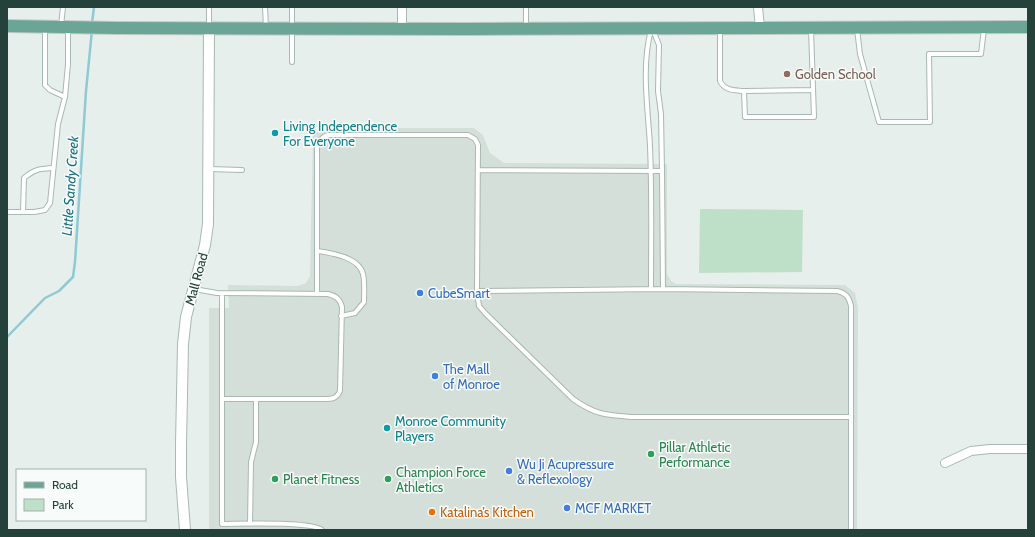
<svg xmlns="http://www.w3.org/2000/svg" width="1035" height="537" viewBox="0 0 1035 537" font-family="Cabin,sans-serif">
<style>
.built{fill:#d4dfda}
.green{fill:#bfe0c8}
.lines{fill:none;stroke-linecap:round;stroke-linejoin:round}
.stream{stroke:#8ec9d4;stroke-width:2.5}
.service-casing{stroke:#a8b8b2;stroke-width:6}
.minor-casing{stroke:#a8b8b2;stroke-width:10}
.tertiary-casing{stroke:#a8b8b2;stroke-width:12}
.primary-casing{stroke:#c2cac8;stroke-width:14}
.service{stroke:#fff;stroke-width:4}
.minor{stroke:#fff;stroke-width:8}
.tertiary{stroke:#fff;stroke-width:10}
.primary{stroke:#6aa596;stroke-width:12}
.education-dot{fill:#8d6e63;stroke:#f7fbf9;stroke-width:1.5}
.culture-dot{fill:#0f9aa8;stroke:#f7fbf9;stroke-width:1.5}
.shop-dot{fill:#3f7fe0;stroke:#f7fbf9;stroke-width:1.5}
.leisure-dot{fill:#2e9e5b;stroke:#f7fbf9;stroke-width:1.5}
.food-dot{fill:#e8710a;stroke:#f7fbf9;stroke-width:1.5}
.labels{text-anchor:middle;stroke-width:3;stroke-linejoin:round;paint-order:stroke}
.education-label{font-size:13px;fill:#785e54;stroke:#f7fbf9;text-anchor:start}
.culture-label{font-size:13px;fill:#0d838f;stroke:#f7fbf9;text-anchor:start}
.street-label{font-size:13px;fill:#24423a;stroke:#f7fbf9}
.shop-label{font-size:13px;fill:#366cbe;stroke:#f7fbf9;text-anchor:start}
.leisure-label{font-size:13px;fill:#27864d;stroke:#f7fbf9;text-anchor:start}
.food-label{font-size:13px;fill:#c56008;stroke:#f7fbf9;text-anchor:start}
.water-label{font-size:14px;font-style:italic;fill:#1c6f80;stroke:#f7fbf9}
</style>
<rect width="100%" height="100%" fill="#e6efeb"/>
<path class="built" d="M 321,128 L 474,128 L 483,135 L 490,153 L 504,163 L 667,164 L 667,274 L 671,281 L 676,284 L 845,285 L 855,293 L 858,308 L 857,530 L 209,530 L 209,308 L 229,308 L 228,285 L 298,286 L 306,283 L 310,276 L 313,135 L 316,131 Z"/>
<path class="green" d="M 700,209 L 803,210 L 802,272 L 699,273 Z"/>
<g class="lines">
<path class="stream" d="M 92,23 L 94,7
M 7,337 L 45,298 L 59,291 L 73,277 L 75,262 L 86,91 L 92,30"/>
<g class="service-casing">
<path id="service" d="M 209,7 L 209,27
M 265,7 L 266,28
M 61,26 L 63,7
M 45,27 L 45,85 L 50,90 L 65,97
M 526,28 L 526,7
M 720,29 L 720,81 C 725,91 734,90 744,91 L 745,117 L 814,117 L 811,29
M 857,29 L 860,54 L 879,122 L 930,122 L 929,54 L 981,54 L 984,29
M 653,30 L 659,45 L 658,91 L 661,114 L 662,171 L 663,289
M 292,62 L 292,7
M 744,91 L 813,90
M 209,169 L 242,170
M 478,170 L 662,171
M 7,212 L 34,212 L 45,210 L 50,203 L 58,124 L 65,97 L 68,64 L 68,28
M 23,212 L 24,178 C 35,169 39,169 53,168
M 318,251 C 331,253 359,257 363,274 C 365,283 364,293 364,302 L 355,313 L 341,316
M 194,289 L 217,293 L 328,294 C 336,296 340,299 342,307 L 340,391 C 336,400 330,399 321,399 L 223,399
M 651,289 C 651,241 652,193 650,146 C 648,108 641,67 651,30
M 477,291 L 663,289 L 837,291 C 846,293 849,297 851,306 L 851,530
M 222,293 L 222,524 C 240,524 312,521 322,530
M 317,294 L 317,148 C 318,141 322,137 328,135 L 468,135 L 475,139 L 478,145 L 477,291 L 479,306 L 485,313 L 573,399 C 596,415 605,415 632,417 L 850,417
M 250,524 L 251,462 L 256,442 L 256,399"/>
</g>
<g class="minor-casing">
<path id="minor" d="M 758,7 L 760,28
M 402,28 L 402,7
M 945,463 L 971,451 L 990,449 L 1028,449"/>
</g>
<g class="tertiary-casing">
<path id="tertiary" d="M 185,530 L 181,477 L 181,444 L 183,344 L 186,317 L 205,245 L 208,224 L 209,28"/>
</g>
<g class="primary-casing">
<path id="primary" d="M 7,26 L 117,28 L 468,29 L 1028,27"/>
</g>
<use href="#service" class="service"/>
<use href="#minor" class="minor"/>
<use href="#tertiary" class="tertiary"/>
<use href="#primary" class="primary"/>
</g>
<circle class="education-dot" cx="787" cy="74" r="4"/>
<g class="culture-dot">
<circle cx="275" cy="133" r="4"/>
<circle cx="387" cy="428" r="4"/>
</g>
<g class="shop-dot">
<circle cx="420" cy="293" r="4"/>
<circle cx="435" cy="376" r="4"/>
<circle cx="509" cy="471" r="4"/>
<circle cx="567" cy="508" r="4"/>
</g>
<g class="leisure-dot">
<circle cx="651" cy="454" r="4"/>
<circle cx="275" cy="479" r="4"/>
<circle cx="388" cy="479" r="4"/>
</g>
<circle class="food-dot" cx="432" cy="512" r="4"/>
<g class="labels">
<g class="education-label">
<text x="795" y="79">Golden School</text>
</g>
<g class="culture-label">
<text x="283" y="131">Living Independence<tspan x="283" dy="15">For Everyone</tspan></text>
<text x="395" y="426">Monroe Community<tspan x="395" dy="15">Players</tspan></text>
</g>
<g class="street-label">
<text transform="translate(196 279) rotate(-75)" y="5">Mall Road</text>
</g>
<g class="shop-label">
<text x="428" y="298">CubeSmart</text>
<text x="443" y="374">The Mall<tspan x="443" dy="15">of Monroe</tspan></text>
<text x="517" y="469">Wu Ji Acupressure<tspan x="517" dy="15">&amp; Reflexology</tspan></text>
<text x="575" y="513">MCF MARKET</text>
</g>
<g class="leisure-label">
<text x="659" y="452">Pillar Athletic<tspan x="659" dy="15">Performance</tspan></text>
<text x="396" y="477">Champion Force<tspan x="396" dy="15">Athletics</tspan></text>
<text x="283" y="484">Planet Fitness</text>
</g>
<g class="food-label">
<text x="440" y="517">Katalina’s Kitchen</text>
</g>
<g class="water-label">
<text transform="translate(70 186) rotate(-86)" y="5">Little Sandy Creek</text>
</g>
</g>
<rect width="1035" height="537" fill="none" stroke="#24423a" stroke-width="16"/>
<rect x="16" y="469" width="130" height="52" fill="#f7fbf9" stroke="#a3b1ad"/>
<rect x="24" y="482" width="20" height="6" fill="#6aa596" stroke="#a3b1ad"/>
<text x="52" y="489" font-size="12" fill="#24423a">Road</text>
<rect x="24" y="499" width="20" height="12" fill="#bfe0c8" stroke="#a3b1ad"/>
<text x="52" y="509" font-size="12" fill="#24423a">Park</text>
</svg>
